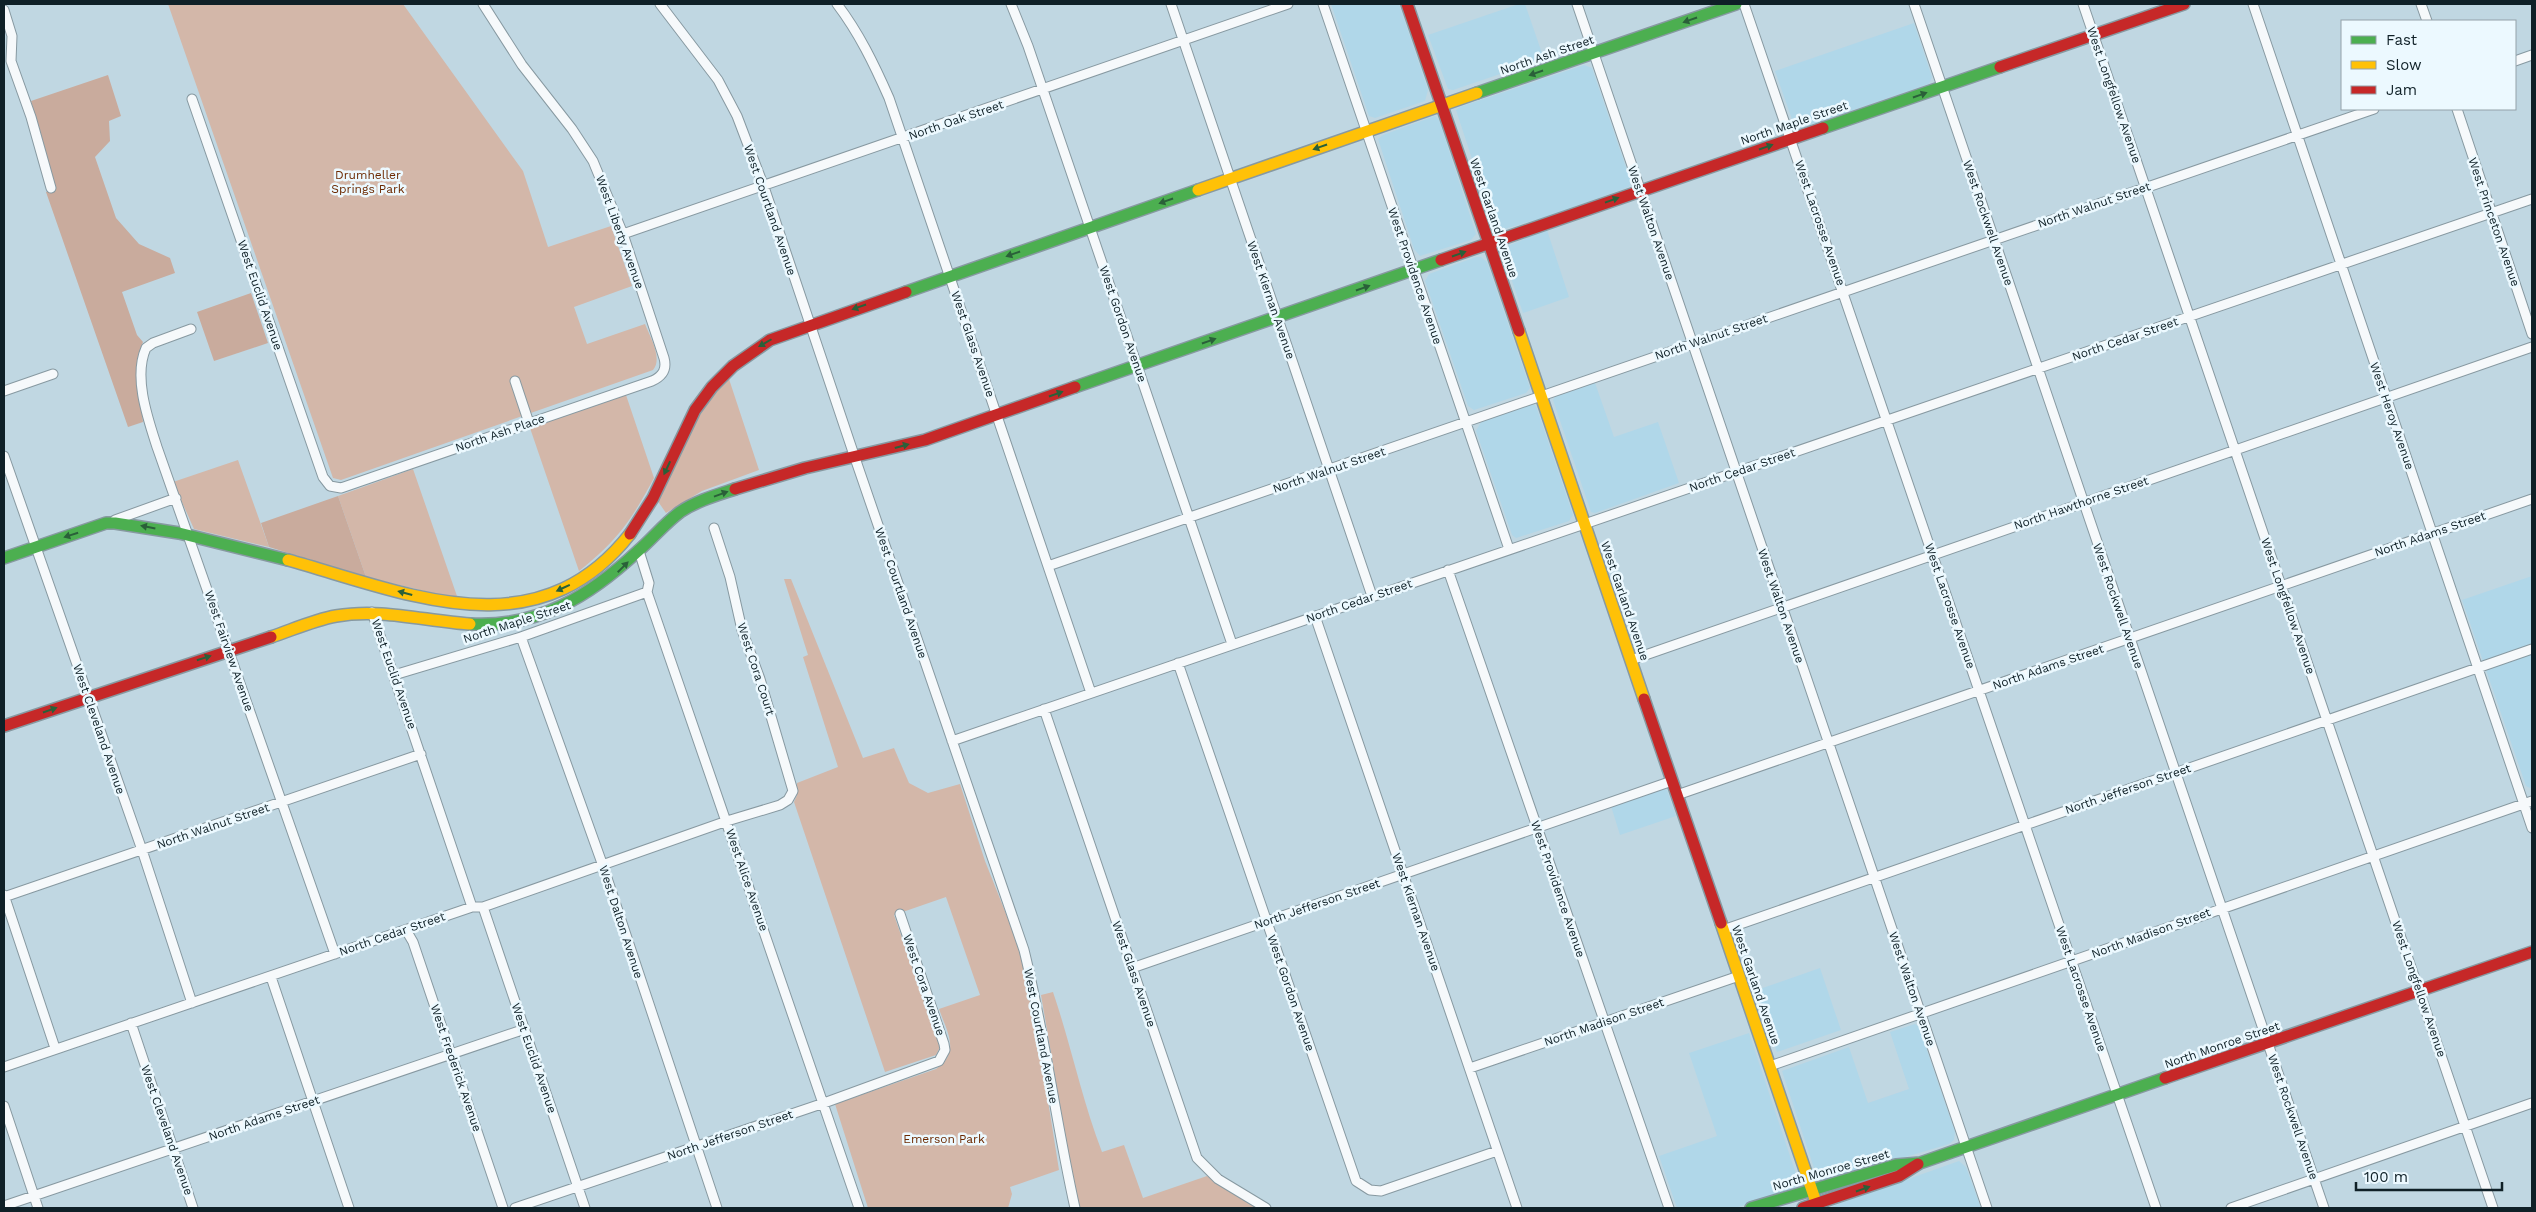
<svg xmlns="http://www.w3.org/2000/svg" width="2536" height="1212" viewBox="0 0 2536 1212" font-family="'Work Sans',sans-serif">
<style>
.built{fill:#b0d7e9}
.green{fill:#d3b7a9}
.forest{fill:#c9ab9d}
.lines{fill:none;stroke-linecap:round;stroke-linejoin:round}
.street-casing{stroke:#8799a1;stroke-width:11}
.fast-casing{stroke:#8799a1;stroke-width:14}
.slow-casing{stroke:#8799a1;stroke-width:14}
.jam-casing{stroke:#8799a1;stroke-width:14}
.street{stroke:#f6f9fb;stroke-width:9}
.fast{stroke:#4caf50;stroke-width:11}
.slow{stroke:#ffc107;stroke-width:11}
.jam{stroke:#c62828;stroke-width:11}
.oneway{fill:#2a6039}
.labels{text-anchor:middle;stroke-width:5;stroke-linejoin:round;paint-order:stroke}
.street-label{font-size:12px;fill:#0f2027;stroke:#ecf9ff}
.park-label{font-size:12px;fill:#6c2900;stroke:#ecf9ff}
</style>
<rect width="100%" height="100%" fill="#c0d7e2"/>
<path class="built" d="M 1331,4 L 1399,4 L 1428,90 L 1425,101 L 1375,118 L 1369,116 Z
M 1519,4 L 1525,4 L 1544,59 L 1453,90 L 1448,89 L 1428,35 Z
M 1914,23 L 1932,77 L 1929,84 L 1801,128 L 1794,125 L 1775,71 Z
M 1584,65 L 1592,68 L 1631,182 L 1629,187 L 1543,218 L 1504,229 L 1497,228 L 1493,223 L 1456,110 L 1460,107 Z
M 1435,116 L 1439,120 L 1476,234 L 1471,240 L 1420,256 L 1414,249 L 1378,139 L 1383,135 Z
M 1547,230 L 1569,297 L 1523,313 L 1503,255 L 1504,251 L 1510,245 Z
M 1476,257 L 1481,257 L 1487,262 L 1530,388 L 1526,393 L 1474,410 L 1468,406 L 1425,281 L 1429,274 Z
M 1595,383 L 1614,437 L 1658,422 L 1679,483 L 1595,513 L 1591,512 L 1553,400 L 1555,397 Z
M 1531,405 L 1535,405 L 1537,409 L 1573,515 L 1569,521 L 1516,538 L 1512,535 L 1476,431 L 1481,422 Z
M 2532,576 L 2532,789 L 2526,786 L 2462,600 Z
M 1661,789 L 1667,790 L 1676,816 L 1620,835 L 1611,806 Z
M 1820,968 L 1841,1030 L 1777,1052 L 1754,991 Z
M 1915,1024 L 1919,1027 L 1955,1132 L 1954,1140 L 1949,1144 L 1869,1168 L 1821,1180 L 1817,1177 L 1782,1071 L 1849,1047 L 1868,1103 L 1909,1089 L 1890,1032 Z
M 1749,1033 L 1799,1183 L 1794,1189 L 1735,1208 L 1677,1208 L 1659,1156 L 1717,1136 L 1689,1053 Z
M 1959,1161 L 1966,1167 L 1981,1208 L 1830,1208 L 1835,1205 Z"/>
<path class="green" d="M 168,4 L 403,4 L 523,171 L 548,247 L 611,226 L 632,286 L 574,307 L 587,344 L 645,324 C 650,337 663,358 653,370 L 341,480 L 333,478 Z
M 728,376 L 759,470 L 702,491 L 666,513 L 657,500 L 694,423 Z
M 626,395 L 654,478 C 631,521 617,541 579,571 L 530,428 Z
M 238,460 L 269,547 L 194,529 L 173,482 Z
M 413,469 L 458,599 L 366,577 L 338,496 Z
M 784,579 L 791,579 L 863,758 L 894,748 L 909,783 L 928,793 L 960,784 L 985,861 L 1022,954 L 1032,1000 L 1059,1170 L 1010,1187 L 1012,1194 L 1008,1208 L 868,1208 L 835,1104 L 936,1069 C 961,1052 947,1032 939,1009 L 980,995 L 946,897 L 894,915 L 939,1043 L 939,1049 L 936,1055 L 885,1072 L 794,802 L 797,795 L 797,783 L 838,767 L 803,657 L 808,655 Z
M 1053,992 C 1071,1045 1082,1100 1102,1152 L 1124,1145 L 1143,1198 L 1207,1176 L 1258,1208 L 1080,1208 L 1072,1175 L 1041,995 Z"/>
<path class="forest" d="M 108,75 L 121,116 L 109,121 L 110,141 L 95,157 L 116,218 L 139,244 L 170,258 L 175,273 L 122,292 L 137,335 L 143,342 C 132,366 141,397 143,422 L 128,427 L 46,192 L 56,188 L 31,101 Z
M 251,293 L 268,343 L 214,361 L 197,312 Z
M 338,496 L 366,577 L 269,547 L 261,523 Z"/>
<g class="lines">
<g class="street-casing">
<path id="street" d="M 660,4 L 718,80 L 737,116 L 764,187 L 855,458 L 1024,950 C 1045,1035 1056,1123 1075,1208
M 837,4 C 859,33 874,64 889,98 L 1091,693
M 1011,4 L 1028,46 L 1232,644
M 1171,4 L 1372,596
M 1323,4 L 1509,549
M 1577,4 L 1987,1208
M 1744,4 L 2156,1208
M 1914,4 L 2324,1208
M 2083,4 L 2493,1208
M 2253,4 L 2532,828
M 2421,4 L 2427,21
M 4,10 L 12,36 L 11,61 L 31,117 L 51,188
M 2515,61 L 2532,55
M 192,99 L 323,477 L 330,486 L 341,488 L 652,381 C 663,376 667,369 664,358 L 623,234 L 593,161 L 572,129 L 522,65 L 483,4
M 2457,109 L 2532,334
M 623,234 L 1288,4
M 191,329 L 153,343 L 146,348 C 133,377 148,419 157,447 L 335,954
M 515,381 L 529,423
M 4,391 L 53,374
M 4,456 L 142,850 L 192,1003
M 115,520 L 176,498
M 639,551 L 649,583 L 647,592 L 859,1208
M 1048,566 L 2374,109
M 1448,570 L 1669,1208
M 372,612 L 472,907
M 1315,616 L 1517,1208
M 521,637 L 603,866 L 717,1208
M 1631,660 L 2532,347
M 1178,663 L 1356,1181 L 1370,1190 L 1381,1191 L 1497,1151
M 394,675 L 521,637 L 647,592
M 1044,709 L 1197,1158 L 1218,1179 L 1266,1208
M 952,741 L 2532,199
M 1677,795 L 2532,499
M 4,895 L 55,1048
M 4,897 L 421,754
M 483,907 L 585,1208
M 406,930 L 413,942 L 503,1208
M 1723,930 L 2532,649
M 1132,968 L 1672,781
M 271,977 L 349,1208
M 131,1023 L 193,1208
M 1770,1066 L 2532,801
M 4,1067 L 472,907 L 483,907 L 727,821 L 780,805 L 788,800 L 793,791 L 760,679 L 742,630 L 730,577 L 714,528
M 1470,1068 L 1739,976
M 4,1106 L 38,1208
M 4,1206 L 525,1029
M 515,1208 L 824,1103 L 939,1061 L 945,1050 L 944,1044 L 900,914
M 2231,1208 L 2532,1103"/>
</g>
<g class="fast-casing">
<path id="fast" d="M 1477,93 L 1736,4
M 1823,128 L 2000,67
M 906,292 L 1198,190
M 1075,387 L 1441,260
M 4,558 L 106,523 L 115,523 L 179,533 L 288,560
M 470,624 C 538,628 590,596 638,551 C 652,539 665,523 680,512 C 696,501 717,495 735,489
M 1751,1208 L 1896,1165 L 1920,1163 L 2165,1078"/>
</g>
<g class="slow-casing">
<path id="slow" d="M 1198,190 L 1477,93
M 1519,331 L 1644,699
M 288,560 C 407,593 536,653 630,534
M 271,637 C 292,630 314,620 336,616 C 381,608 425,621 470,624
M 1721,923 L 1818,1208"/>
</g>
<g class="jam-casing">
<path id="jam" d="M 1407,4 L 1519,331
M 2000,67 L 2184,4
M 1441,260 L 1823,128
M 735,489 L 805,468 L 925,440 L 1075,387
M 630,534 L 653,498 L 695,410 L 712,387 L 733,366 L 770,340 L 906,292
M 1644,699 L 1721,923
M 4,726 L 271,637
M 2165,1078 L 2532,952
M 1803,1208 L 1899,1176 L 1918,1164"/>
</g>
<use href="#street" class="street"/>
<use href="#fast" class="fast"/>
<use href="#slow" class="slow"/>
<use href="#jam" class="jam"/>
</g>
<defs><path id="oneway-solid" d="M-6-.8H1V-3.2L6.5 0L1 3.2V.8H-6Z" transform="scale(1.25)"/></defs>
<g class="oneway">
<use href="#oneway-solid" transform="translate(1690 20) rotate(161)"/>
<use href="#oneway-solid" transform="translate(1536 73) rotate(161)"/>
<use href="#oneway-solid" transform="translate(1920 95) rotate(-19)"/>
<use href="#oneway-solid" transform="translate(1320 147) rotate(161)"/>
<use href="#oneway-solid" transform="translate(1766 147) rotate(-19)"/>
<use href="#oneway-solid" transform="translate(1612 200) rotate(-20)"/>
<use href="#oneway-solid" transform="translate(1166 201) rotate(161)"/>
<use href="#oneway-solid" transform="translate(1013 254) rotate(161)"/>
<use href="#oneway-solid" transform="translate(1459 254) rotate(-19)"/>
<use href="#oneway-solid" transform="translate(1363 288) rotate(-19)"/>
<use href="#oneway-solid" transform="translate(859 307) rotate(161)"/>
<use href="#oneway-solid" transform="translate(1209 341) rotate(-19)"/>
<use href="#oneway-solid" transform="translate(765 343) rotate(150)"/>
<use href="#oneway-solid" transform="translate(1056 394) rotate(-19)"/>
<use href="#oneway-solid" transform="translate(902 446) rotate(-15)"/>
<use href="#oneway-solid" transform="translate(667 468) rotate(115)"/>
<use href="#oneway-solid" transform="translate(721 494) rotate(-20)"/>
<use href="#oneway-solid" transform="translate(148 527) rotate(-169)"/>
<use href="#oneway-solid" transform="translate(71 535) rotate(162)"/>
<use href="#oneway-solid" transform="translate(623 567) rotate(-45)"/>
<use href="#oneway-solid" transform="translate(563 588) rotate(155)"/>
<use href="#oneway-solid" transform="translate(405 593) rotate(-165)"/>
<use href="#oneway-solid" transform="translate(204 658) rotate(-18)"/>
<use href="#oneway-solid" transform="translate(50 710) rotate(-19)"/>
<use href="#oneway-solid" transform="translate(1863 1189) rotate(-19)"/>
</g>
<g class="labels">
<g class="street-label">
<text transform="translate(1547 55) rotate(-19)" y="4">North Ash Street</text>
<text transform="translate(2114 95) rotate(71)" y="4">West Longfellow Avenue</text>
<text transform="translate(956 120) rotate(-19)" y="4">North Oak Street</text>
<text transform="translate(1794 123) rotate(-19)" y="4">North Maple Street</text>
<text transform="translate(2094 205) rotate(-19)" y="4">North Walnut Street</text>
<text transform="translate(770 210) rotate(71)" y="4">West Courtland Avenue</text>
<text transform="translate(1494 218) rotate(71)" y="4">West Garland Avenue</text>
<text transform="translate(2494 222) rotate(71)" y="4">West Princeton Avenue</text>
<text transform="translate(1651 223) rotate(71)" y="4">West Walton Avenue</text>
<text transform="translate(1820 223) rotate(71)" y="4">West Lacrosse Avenue</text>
<text transform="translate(1988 223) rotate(71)" y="4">West Rockwell Avenue</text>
<text transform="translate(620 232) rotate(70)" y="4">West Liberty Avenue</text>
<text transform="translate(1415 276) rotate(71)" y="4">West Providence Avenue</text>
<text transform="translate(260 295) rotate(71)" y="4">West Euclid Avenue</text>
<text transform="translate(1271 300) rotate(71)" y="4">West Kiernan Avenue</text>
<text transform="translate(1123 324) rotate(71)" y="4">West Gordon Avenue</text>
<text transform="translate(1711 337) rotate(-19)" y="4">North Walnut Street</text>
<text transform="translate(2125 339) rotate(-19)" y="4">North Cedar Street</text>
<text transform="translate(973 344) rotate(71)" y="4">West Glass Avenue</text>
<text transform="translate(2392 416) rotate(71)" y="4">West Heroy Avenue</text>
<text transform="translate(500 433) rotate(-19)" y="4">North Ash Place</text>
<text transform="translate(1329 470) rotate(-19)" y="4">North Walnut Street</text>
<text transform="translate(1742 470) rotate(-19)" y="4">North Cedar Street</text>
<text transform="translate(2081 503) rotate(-19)" y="4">North Hawthorne Street</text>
<text transform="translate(2430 534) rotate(-19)" y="4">North Adams Street</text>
<text transform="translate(901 593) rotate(71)" y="4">West Courtland Avenue</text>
<text transform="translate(1359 601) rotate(-19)" y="4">North Cedar Street</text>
<text transform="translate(1625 601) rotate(71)" y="4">West Garland Avenue</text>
<text transform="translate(1781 606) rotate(71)" y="4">West Walton Avenue</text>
<text transform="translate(1950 606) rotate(71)" y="4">West Lacrosse Avenue</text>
<text transform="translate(2118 606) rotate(71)" y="4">West Rockwell Avenue</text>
<text transform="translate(2288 606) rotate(71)" y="4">West Longfellow Avenue</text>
<text transform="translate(517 622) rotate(-18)" y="4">North Maple Street</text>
<text transform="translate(229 651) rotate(71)" y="4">West Fairview Avenue</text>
<text transform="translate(2048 667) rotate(-19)" y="4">North Adams Street</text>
<text transform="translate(756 669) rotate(72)" y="4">West Cora Court</text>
<text transform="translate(394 674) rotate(71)" y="4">West Euclid Avenue</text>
<text transform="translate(99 729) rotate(71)" y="4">West Cleveland Avenue</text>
<text transform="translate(2128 789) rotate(-19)" y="4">North Jefferson Street</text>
<text transform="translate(213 826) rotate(-19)" y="4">North Walnut Street</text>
<text transform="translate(747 880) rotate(71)" y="4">West Alice Avenue</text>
<text transform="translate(1558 889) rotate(71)" y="4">West Providence Avenue</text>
<text transform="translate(1317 904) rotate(-19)" y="4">North Jefferson Street</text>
<text transform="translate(1416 912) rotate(71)" y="4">West Kiernan Avenue</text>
<text transform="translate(621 922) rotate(72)" y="4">West Dalton Avenue</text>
<text transform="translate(2151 933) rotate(-20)" y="4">North Madison Street</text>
<text transform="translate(392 934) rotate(-19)" y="4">North Cedar Street</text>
<text transform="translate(1134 974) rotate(71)" y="4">West Glass Avenue</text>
<text transform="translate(924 985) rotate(71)" y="4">West Cora Avenue</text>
<text transform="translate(1756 985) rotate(71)" y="4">West Garland Avenue</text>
<text transform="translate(1912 989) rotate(71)" y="4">West Walton Avenue</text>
<text transform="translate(2081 989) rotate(71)" y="4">West Lacrosse Avenue</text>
<text transform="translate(2419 989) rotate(71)" y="4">West Longfellow Avenue</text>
<text transform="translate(1291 993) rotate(71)" y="4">West Gordon Avenue</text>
<text transform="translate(1604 1022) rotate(-19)" y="4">North Madison Street</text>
<text transform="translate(1041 1036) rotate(79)" y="4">West Courtland Avenue</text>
<text transform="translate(2222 1045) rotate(-19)" y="4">North Monroe Street</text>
<text transform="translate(534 1058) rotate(71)" y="4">West Euclid Avenue</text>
<text transform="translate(456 1068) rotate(71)" y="4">West Frederick Avenue</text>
<text transform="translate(2293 1117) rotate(71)" y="4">West Rockwell Avenue</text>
<text transform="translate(264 1118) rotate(-19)" y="4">North Adams Street</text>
<text transform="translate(167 1130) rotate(71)" y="4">West Cleveland Avenue</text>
<text transform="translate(730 1135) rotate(-19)" y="4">North Jefferson Street</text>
<text transform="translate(1831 1170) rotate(-16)" y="4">North Monroe Street</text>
</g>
<g class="park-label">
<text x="368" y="179">Drumheller<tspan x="368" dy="14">Springs Park</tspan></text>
<text x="944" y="1143">Emerson Park</text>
</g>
</g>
<rect width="2536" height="1212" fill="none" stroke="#0f2027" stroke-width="10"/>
<rect x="2341" y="20" width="175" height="90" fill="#ecf9ff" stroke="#94a2a9"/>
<rect x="2351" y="36" width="25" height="8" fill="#4caf50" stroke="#94a2a9"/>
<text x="2386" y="45" font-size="15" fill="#0f2027">Fast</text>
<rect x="2351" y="61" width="25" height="8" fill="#ffc107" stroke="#94a2a9"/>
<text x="2386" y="70" font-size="15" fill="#0f2027">Slow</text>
<rect x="2351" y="86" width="25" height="8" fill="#c62828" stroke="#94a2a9"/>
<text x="2386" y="95" font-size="15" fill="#0f2027">Jam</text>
<path d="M2356 1182v8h146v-8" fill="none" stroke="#0f2027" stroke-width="2.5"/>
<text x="2364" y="1182" font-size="15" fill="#0f2027" stroke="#ecf9ff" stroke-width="4" paint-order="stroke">100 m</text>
</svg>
